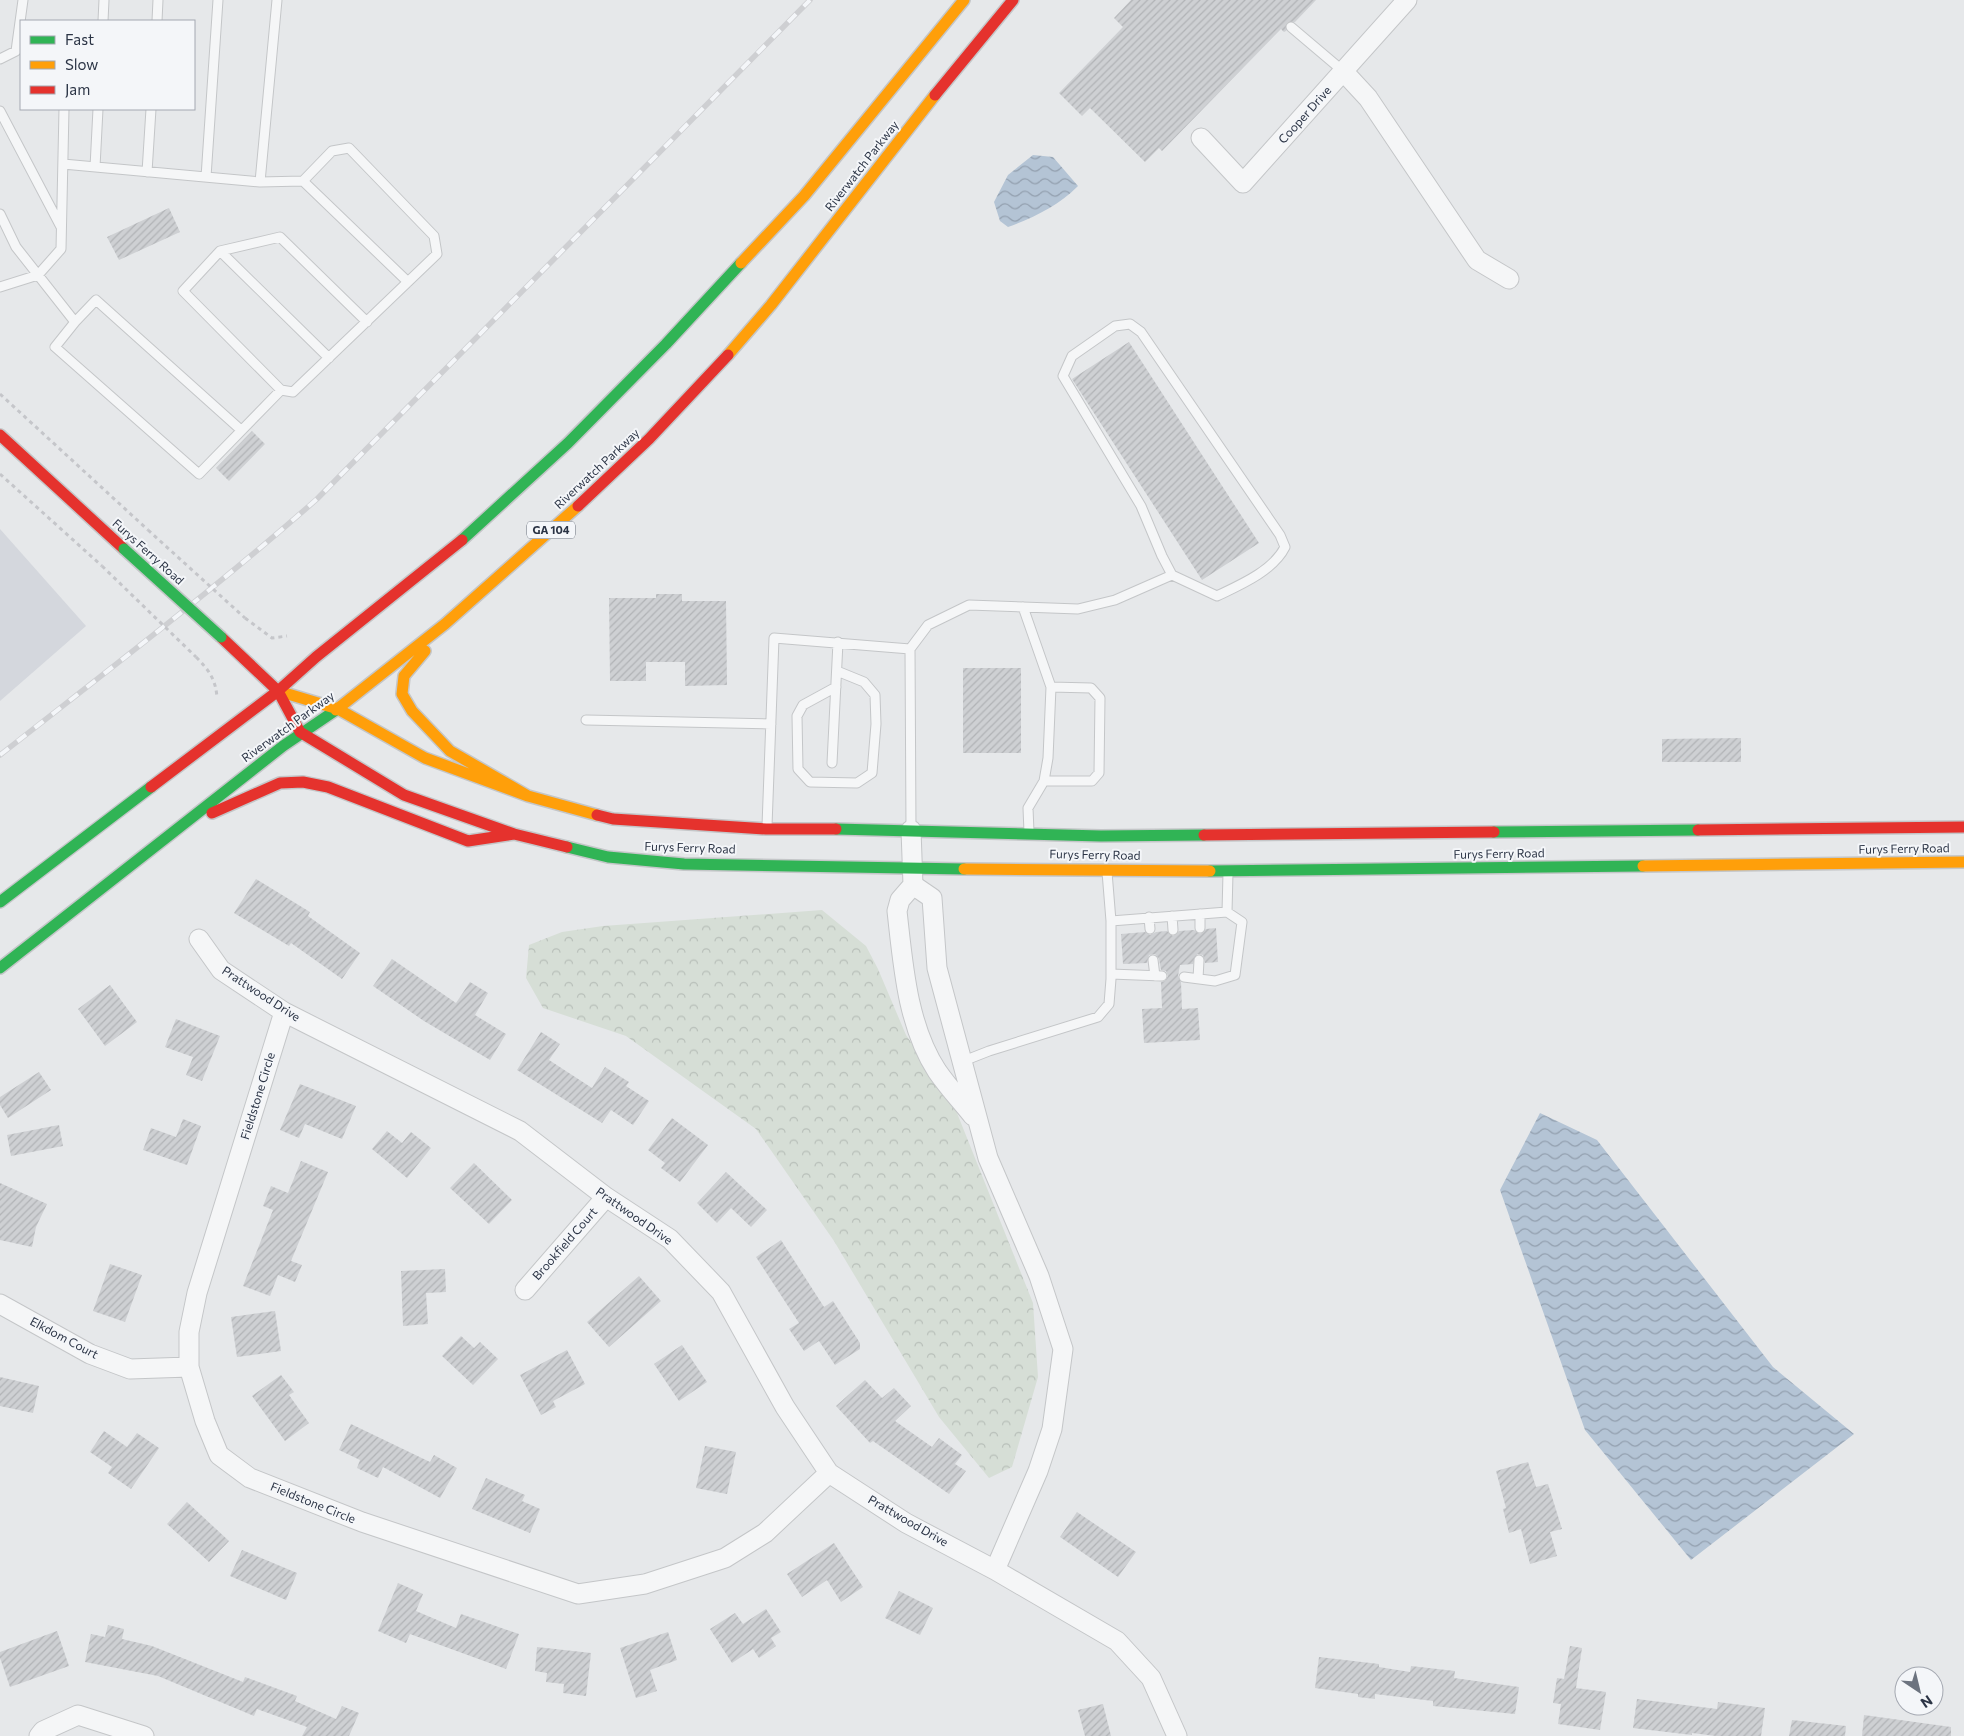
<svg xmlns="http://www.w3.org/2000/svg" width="1964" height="1736" viewBox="0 0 1964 1736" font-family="Commissioner,sans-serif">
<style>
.built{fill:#d4d7dd}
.forest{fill:url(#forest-crowns)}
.water{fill:url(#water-waves)}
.building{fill:url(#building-hatch)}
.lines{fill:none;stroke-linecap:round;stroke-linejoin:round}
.lane-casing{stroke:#c4c6c8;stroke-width:11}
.street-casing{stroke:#c4c6c8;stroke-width:21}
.fast-casing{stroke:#c4c6c8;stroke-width:14}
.slow-casing{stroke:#c4c6c8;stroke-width:14}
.jam-casing{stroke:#c4c6c8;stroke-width:14}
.path{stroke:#c5c6ca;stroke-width:3;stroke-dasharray:4 4;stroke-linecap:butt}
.lane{stroke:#f5f6f7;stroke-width:9}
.street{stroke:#f5f6f7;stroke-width:19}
.fast{stroke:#30b455;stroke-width:11}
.slow{stroke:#ff9f0a;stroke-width:11}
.jam{stroke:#e5322d;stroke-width:11}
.rail-casing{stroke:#cecfd2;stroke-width:5.5}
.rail{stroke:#f4f6f9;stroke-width:4;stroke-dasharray:11;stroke-linecap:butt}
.fast-bridge-casing{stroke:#c4c6c8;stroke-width:14;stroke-linecap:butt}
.path-bridge{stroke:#c5c6ca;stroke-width:3;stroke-dasharray:4 4;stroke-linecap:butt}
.fast-bridge{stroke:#30b455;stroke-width:11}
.labels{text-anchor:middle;stroke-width:4;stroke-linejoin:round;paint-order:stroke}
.shield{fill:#f4f6f9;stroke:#676e7b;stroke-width:1}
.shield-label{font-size:11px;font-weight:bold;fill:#2b3445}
.street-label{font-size:12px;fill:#2b3445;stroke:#f4f6f9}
</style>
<defs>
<pattern id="forest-crowns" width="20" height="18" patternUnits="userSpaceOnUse" patternTransform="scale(1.25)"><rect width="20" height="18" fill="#d6ded6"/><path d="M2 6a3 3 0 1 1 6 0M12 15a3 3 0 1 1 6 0" fill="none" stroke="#b8bfb9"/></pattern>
<pattern id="water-waves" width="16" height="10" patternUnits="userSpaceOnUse" patternTransform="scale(1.25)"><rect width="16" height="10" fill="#b4c4d5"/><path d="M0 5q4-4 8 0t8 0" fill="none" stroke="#93a0af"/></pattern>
<pattern id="building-hatch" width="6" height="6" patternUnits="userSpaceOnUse" patternTransform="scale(1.25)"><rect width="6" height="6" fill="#ced0d3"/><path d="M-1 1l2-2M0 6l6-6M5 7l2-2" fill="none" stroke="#b1b3b6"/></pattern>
</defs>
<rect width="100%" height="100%" fill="#e6e8ea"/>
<path class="built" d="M 0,529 L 86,626 L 0,701 Z"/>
<path class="forest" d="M 822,910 L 866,946 L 878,969 L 906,1035 L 953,1103 L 1033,1303 L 1038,1377 L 1012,1467 L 989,1478 L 939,1417 L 834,1241 L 756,1129 L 626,1036 L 543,1008 L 526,978 L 529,945 L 562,932 L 603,926 Z"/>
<path class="water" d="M 1033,155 L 1053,157 L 1078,186 C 1058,206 1035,217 1008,227 L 1000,221 L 994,202 L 1008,175 Z
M 1540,1113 L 1597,1140 L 1773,1367 L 1854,1434 L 1691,1560 L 1585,1430 L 1500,1190 Z"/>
<path class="building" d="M 1131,0 L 1316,0 L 1295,22 L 1287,23 L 1286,31 L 1284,32 L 1281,29 L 1162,151 L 1159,148 L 1145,162 L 1090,108 L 1082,116 L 1059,93 L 1123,27 L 1114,18 Z
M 169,208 L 180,232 L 119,260 L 107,237 Z
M 1129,342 L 1259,543 L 1202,580 L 1072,379 Z
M 252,431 L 265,444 L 229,481 L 216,468 Z
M 656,594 L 682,594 L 682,601 L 726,601 L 727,685 L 685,686 L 685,662 L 646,662 L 646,681 L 610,681 L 609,598 L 656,598 Z
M 963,668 L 1021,668 L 1021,753 L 963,753 Z
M 1741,738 L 1741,762 L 1662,762 L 1662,739 Z
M 256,879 L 310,912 L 308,916 L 360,953 L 342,979 L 291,943 L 289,946 L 234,913 Z
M 1216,928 L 1218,962 L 1205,963 L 1203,955 L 1197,954 L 1193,964 L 1180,965 L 1178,976 L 1181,982 L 1182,1009 L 1198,1008 L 1200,1040 L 1144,1043 L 1142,1009 L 1162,1008 L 1161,982 L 1165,981 L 1168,976 L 1166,971 L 1161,970 L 1159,959 L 1155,954 L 1149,955 L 1147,963 L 1123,964 L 1121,934 L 1145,932 L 1150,935 L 1156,932 L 1167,931 L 1173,936 L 1179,931 L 1194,930 L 1200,934 L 1206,929 Z
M 392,959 L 456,1003 L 470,982 L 488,993 L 475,1015 L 506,1034 L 490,1060 L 424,1021 L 373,986 Z
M 110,985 L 137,1022 L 105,1046 L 78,1009 Z
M 176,1019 L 220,1036 L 202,1081 L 186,1075 L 193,1057 L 165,1047 Z
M 541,1032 L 560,1044 L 549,1060 L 592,1088 L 605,1067 L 629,1082 L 626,1086 L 649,1101 L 633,1125 L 611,1110 L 602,1123 L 517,1070 Z
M 39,1072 L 51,1090 L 8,1118 L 0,1105 L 0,1097 Z
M 300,1084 L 356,1106 L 342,1139 L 305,1124 L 299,1138 L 280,1130 Z
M 672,1118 L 708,1145 L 680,1182 L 661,1168 L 665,1163 L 648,1150 Z
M 183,1119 L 201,1126 L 187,1165 L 143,1150 L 151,1128 L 176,1137 Z
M 59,1125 L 63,1146 L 11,1156 L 7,1135 Z
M 387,1131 L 402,1143 L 411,1132 L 431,1148 L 407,1178 L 372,1149 Z
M 301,1161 L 328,1172 L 291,1261 L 302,1265 L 295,1282 L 278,1275 L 270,1296 L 243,1286 L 273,1210 L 263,1206 L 271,1186 L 288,1193 Z
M 474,1163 L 512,1200 L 489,1224 L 450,1188 Z
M 726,1172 L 767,1210 L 751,1227 L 731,1208 L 717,1223 L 697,1203 Z
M 0,1183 L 47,1204 L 36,1227 L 32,1247 L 0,1240 Z
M 781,1240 L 824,1307 L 833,1301 L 860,1343 L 860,1349 L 835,1365 L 819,1341 L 804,1351 L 789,1329 L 799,1323 L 756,1257 Z
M 110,1264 L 142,1275 L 125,1322 L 93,1311 Z
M 445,1269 L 446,1292 L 426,1293 L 428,1324 L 403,1326 L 401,1271 Z
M 639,1276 L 661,1301 L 609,1347 L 587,1322 Z
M 275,1311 L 281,1351 L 237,1357 L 231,1317 Z
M 461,1336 L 474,1348 L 480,1342 L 498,1359 L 473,1385 L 442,1356 Z
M 682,1345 L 707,1382 L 679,1401 L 654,1364 Z
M 567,1350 L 585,1384 L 553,1401 L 556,1407 L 541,1415 L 520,1375 Z
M 281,1375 L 294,1392 L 289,1395 L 309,1423 L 285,1441 L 252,1396 Z
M 0,1377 L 39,1386 L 33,1413 L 0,1406 Z
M 865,1380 L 882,1398 L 894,1388 L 911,1406 L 895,1421 L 932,1447 L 939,1438 L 962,1455 L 955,1464 L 966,1471 L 949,1494 L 873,1441 L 870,1443 L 836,1406 Z
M 351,1424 L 430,1462 L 434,1455 L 457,1468 L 440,1498 L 383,1467 L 378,1478 L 357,1468 L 360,1460 L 339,1450 Z
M 104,1431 L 127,1447 L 137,1433 L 159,1448 L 131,1489 L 108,1473 L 112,1467 L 90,1452 Z
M 705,1446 L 736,1452 L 727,1494 L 696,1488 Z
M 1528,1462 L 1536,1487 L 1548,1484 L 1562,1529 L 1550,1532 L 1557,1556 L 1530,1564 L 1521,1529 L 1509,1533 L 1503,1509 L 1506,1508 L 1496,1471 Z
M 486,1478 L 525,1495 L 522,1501 L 540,1509 L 530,1533 L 472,1509 Z
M 187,1502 L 229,1541 L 209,1562 L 167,1524 Z
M 1077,1512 L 1136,1552 L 1118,1577 L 1060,1537 Z
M 834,1543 L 863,1587 L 841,1602 L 827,1580 L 802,1597 L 787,1574 Z
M 242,1550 L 297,1573 L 286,1600 L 230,1576 Z
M 398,1583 L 423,1594 L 416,1611 L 456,1628 L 461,1614 L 519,1634 L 506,1669 L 410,1634 L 406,1643 L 378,1631 Z
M 899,1591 L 933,1608 L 920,1635 L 885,1618 Z
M 766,1609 L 781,1632 L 771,1638 L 776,1646 L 759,1658 L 753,1649 L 732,1663 L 710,1629 L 735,1613 L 743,1624 Z
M 108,1625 L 124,1629 L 122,1639 L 152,1646 L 243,1682 L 245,1677 L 297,1696 L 295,1701 L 336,1719 L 342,1706 L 359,1713 L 349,1736 L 302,1736 L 307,1727 L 257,1709 L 254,1716 L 158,1676 L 85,1662 L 91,1634 L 105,1637 Z
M 57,1631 L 69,1666 L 10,1687 L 0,1658 L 0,1652 Z
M 668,1632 L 677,1660 L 650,1670 L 657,1691 L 636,1698 L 620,1648 Z
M 1570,1646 L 1582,1648 L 1576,1688 L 1606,1692 L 1600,1730 L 1558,1724 L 1561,1704 L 1553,1703 L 1557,1678 L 1564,1679 Z
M 537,1647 L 591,1653 L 586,1696 L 563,1693 L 564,1684 L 546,1682 L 547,1673 L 535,1671 Z
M 1319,1657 L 1379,1664 L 1379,1667 L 1410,1672 L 1411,1666 L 1455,1671 L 1454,1678 L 1519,1687 L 1515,1714 L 1433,1706 L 1433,1701 L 1375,1694 L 1375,1699 L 1358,1697 L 1358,1694 L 1315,1688 Z
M 1637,1699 L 1717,1709 L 1718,1702 L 1765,1708 L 1761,1736 L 1716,1736 L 1692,1733 L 1692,1735 L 1633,1728 Z
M 1103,1704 L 1111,1736 L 1085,1736 L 1078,1710 Z
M 1864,1715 L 1951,1727 L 1951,1736 L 1862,1736 Z
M 1792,1720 L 1846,1726 L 1845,1736 L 1789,1736 Z"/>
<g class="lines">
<g class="lane-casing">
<path id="lane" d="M 103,21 L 104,0
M 157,21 L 158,0
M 1291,27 L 1343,71
M 16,51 L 23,0
M 0,59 L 16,51
M 0,111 L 61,227
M 63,164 L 260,182
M 95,167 L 98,109
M 147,172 L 151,109
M 206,177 L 218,0
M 303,181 L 408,282
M 0,214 L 16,247 L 75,322 L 55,347 L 199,474 L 281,390 L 293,392 L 437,254 L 434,236 L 349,148 L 332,151 L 303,181 L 260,182 L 277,0
M 220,251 L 329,358
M 0,287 L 38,275 L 61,249 L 64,109
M 75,322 L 96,300 L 241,430
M 281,390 L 183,291 L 220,251 L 280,237 L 367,322
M 1023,607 L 1051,687 L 1091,688 L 1100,698 L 1099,773 L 1092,781 L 1044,781 L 1028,808 L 1029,832
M 836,687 L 803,705 L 797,716 L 798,769 L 810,782 L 857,783 L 872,773 L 876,724 L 875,695 L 864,682 L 837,671
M 586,720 L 771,724
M 832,763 L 838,642
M 1044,781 L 1048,758 L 1051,687
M 767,826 L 774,638 L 910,649
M 911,829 L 910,649 L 928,625 L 969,605 L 1078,609 L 1115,600 L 1172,575 L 1162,556 L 1141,506 L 1063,376 L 1072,356 L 1115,326 L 1130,324 L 1141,332 L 1280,535 L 1285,547 C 1273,571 1240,585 1217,596 L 1172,575
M 1107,872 L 1111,921
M 1227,912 L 1228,873
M 1172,916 L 1173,930
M 1149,917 L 1150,929
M 1200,928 L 1200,914
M 1153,960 L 1155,976
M 1111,974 L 1162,976
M 1198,979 L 1199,960
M 961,1062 L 989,1051 L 1098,1017 L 1109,1004 L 1111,979 L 1111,921 L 1227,912 L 1242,922 L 1235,975 L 1215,981 L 1184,977"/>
</g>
<g class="street-casing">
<path id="street" d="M 1343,71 L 1368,98 L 1477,260 L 1509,279
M 1201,138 L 1243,183 L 1407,0
M 911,830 L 913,885 L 900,900 L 897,911 C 903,964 907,1025 937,1071 C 948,1087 961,1101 973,1116
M 199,939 L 221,970 L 284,1012 L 520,1131 L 606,1197 L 670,1239 L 721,1292 L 785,1407 L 829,1473 L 906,1523 L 995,1570 L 1038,1471 L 1052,1429 L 1063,1349 L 1039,1276 L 988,1158 L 937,968 L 932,898 L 913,885
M 284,1012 L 197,1293 L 189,1332 L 189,1367 L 205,1421 L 219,1455 L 250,1478 L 362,1522 L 578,1594 L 645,1584 L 725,1558 L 765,1533 L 829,1473
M 525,1290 L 606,1197
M 0,1304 L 90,1354 L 130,1369 L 189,1367
M 995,1570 L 1117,1641 L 1151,1678 L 1177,1736
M 39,1736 L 43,1731 L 78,1715 L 144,1736"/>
</g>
<g class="fast-casing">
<path id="fast" d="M 462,540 L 568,443 L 666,344 L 741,263
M 836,829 L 1101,836 L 1204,835
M 1494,832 L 1698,830
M 567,847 L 608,857 L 684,864 L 964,869
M 1210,871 L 1643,866
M 0,902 L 151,787
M 0,968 L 283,746 L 336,710"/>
</g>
<g class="slow-casing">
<path id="slow" d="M 741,263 L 804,196 L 964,0
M 728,355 L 771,305 L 935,95
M 425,651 L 404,676 L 402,694 L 412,711 L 450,751 L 528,796
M 278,691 L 338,709 L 425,758 L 528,796 L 597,815
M 336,710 L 445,624 L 578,506
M 1643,866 L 1964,862
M 964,869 L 1210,871"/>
</g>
<g class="jam-casing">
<path id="jam" d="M 935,95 L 1013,0
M 0,435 L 124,549
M 578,506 L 649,439 L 728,355
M 221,637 L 278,691 L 300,732 L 404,795 L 514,834 L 567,847
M 151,787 L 278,691 L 316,657 L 462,540
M 212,813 L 280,783 L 303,782 L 328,787 L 468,841 L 514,834
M 597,815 L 613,819 L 766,829 L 836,829
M 1698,830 L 1964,827
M 1204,835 L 1494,832"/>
</g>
<path class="path" d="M 0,394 L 148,530
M 0,474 L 102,566
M 245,618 L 272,638 L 287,636
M 196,657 C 209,670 216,680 217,698"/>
<use href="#lane" class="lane"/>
<use href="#street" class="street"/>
<use href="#fast" class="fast"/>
<use href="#slow" class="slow"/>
<use href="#jam" class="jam"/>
<g class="rail-casing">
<path id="rail" d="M 0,755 C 107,671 215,589 317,499 L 810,0"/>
</g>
<use href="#rail" class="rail"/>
<g class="fast-bridge-casing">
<path id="fast-bridge" d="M 124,549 L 221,637"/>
</g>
<path class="path-bridge" d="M 148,530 L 245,618
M 102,566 L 196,657"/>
<use href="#fast-bridge" class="fast-bridge"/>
</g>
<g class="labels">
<rect class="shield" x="527" y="521.5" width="48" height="17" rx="4"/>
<g class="shield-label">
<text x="551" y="534">GA 104</text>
</g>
<g class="street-label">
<text transform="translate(1305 115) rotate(-48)" y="4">Cooper Drive</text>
<text transform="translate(862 166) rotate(-52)" y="4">Riverwatch Parkway</text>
<text transform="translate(597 469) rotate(-43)" y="4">Riverwatch Parkway</text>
<text transform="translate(148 552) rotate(42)" y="4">Furys Ferry Road</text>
<text transform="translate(288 727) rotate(-36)" y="4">Riverwatch Parkway</text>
<text transform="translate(690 848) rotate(2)" y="4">Furys Ferry Road</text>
<text transform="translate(1904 849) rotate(-1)" y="4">Furys Ferry Road</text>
<text transform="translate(1499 854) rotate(-1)" y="4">Furys Ferry Road</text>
<text transform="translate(1095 855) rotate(1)" y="4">Furys Ferry Road</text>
<text transform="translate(261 994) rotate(33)" y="4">Prattwood Drive</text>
<text transform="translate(258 1096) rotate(-73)" y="4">Fieldstone Circle</text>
<text transform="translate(634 1216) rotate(35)" y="4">Prattwood Drive</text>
<text transform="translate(565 1244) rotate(-49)" y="4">Brookfield Court</text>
<text transform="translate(64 1338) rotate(28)" y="4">Elkdom Court</text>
<text transform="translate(313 1503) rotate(22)" y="4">Fieldstone Circle</text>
<text transform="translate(908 1521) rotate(30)" y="4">Prattwood Drive</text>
</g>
</g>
<rect x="20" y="20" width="175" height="90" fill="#f4f6f9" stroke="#a4a8b1"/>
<rect x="30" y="36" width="25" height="8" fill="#30b455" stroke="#a4a8b1"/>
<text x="65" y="45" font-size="15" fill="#2b3445">Fast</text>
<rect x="30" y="61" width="25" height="8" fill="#ff9f0a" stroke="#a4a8b1"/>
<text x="65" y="70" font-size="15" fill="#2b3445">Slow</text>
<rect x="30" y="86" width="25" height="8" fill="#e5322d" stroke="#a4a8b1"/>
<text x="65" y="95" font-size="15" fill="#2b3445">Jam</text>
<g transform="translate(1919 1691) rotate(145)"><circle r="24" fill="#f4f6f9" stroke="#a4a8b1"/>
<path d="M0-4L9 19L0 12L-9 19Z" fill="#6c737f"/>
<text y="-8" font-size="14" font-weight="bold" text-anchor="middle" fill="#2b3445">N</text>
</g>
</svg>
